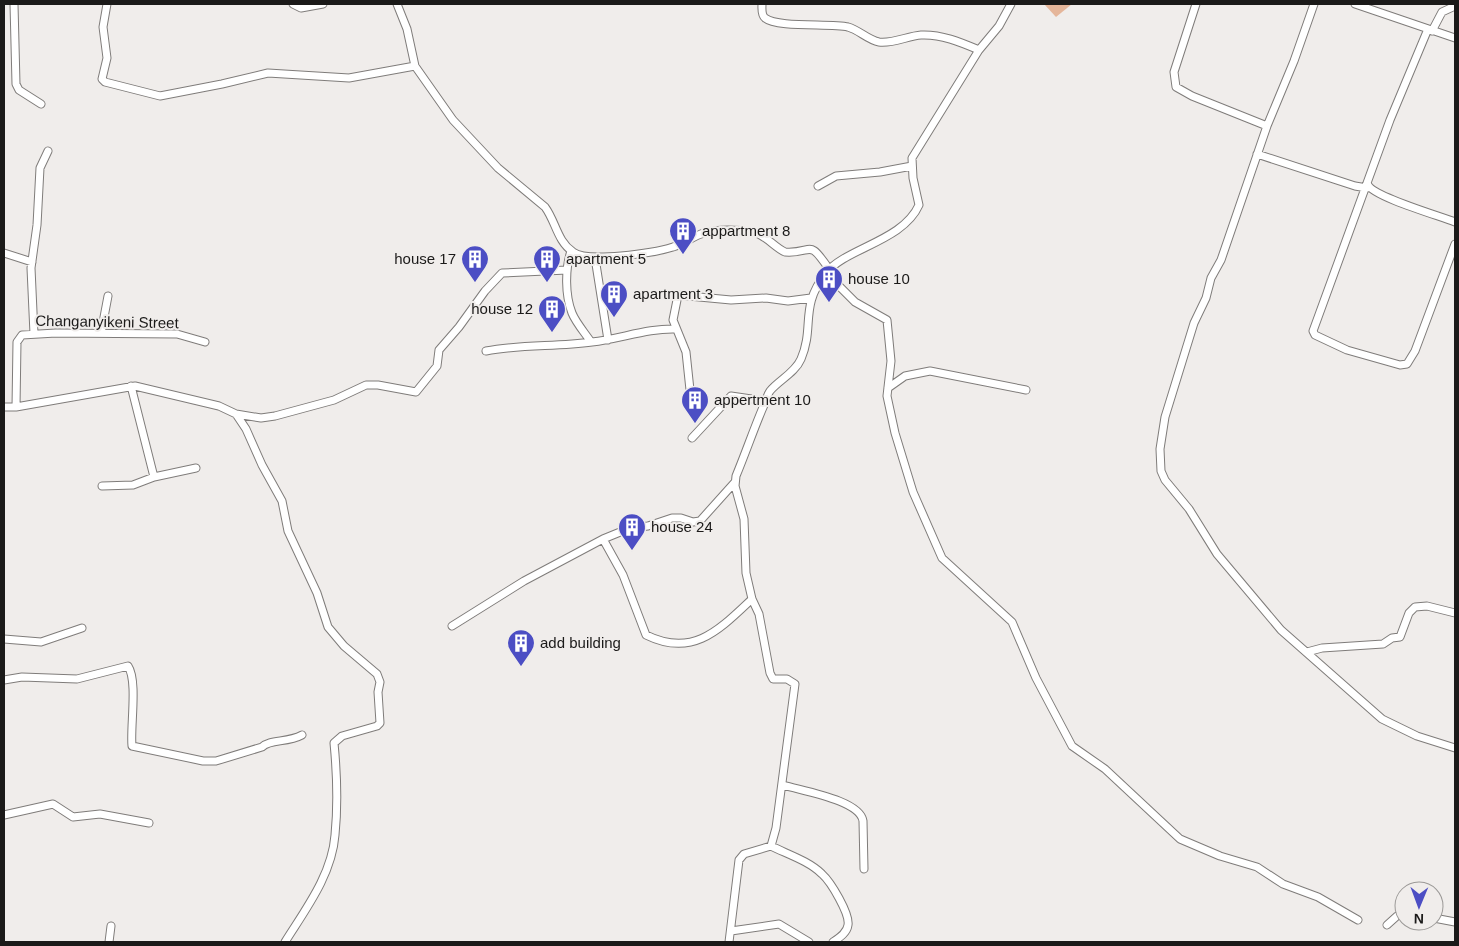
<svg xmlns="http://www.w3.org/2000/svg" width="1459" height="946" viewBox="0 0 1459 946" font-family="Arial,sans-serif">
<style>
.green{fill:#e5b69a}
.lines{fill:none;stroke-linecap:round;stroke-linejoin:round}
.minor-casing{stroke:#7f7c7a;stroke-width:9}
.minor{stroke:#fff;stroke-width:7}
.labels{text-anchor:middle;stroke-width:4;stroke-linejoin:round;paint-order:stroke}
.poi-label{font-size:15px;fill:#1b1a19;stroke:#f0edeb;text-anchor:start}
.street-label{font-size:15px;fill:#1b1a19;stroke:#f0edeb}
</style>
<rect width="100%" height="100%" fill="#f0edeb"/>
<path class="green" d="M 1044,4 L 1072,4 L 1056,17 Z"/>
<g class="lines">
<g class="minor-casing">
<path id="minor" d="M 14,4 L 16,84 L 19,90 L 41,104
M 107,4 L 103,27 L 107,58 L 102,79 L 105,82 L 160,96 L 222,84 L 268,73 L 349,78 L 415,66
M 293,4 L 301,8 L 323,4
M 397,4 L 407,29 L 415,66 L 453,120 L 498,168 L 545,207 C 556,222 557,241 573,252 C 587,263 654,253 673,247 C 684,244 693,236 704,233 C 718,229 739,230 753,232 C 766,235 774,247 785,252 C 814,254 807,237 829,269
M 762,4 C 762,8 761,15 765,18 C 777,28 831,23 848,27 C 859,30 868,40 879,42 C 892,44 908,36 921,35 C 941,34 960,42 979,50
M 1196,4 L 1174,72 L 1176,87 L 1192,96 L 1267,126
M 1314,4 L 1294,61 L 1267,126 L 1221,260 L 1211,278 L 1206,298 L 1194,323 L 1165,417 L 1160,449 L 1161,471 L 1165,480 L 1189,509 L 1217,554 L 1281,630 L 1382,719 L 1417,736 L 1455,748
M 1355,4 L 1455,38
M 1428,29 L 1390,120 L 1313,331 L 1315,335 L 1347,350 L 1400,365 L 1407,364 L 1415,351 L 1455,244
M 1432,31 L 1442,12 L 1455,6
M 1257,154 L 1355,186 L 1367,188
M 1368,185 C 1374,197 1440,216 1455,222
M 818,186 L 836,176 L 880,172 L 912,166
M 571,251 C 565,269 565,295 572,313 C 576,323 585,333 591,342
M 4,253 L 32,262
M 595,258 L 608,340
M 826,273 L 855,302 L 887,320 L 891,361 L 887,396 L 895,433 L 913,492 L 942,558 L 1012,622 L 1036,678 L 1072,746 L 1105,769 L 1180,839 L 1220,856 L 1257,867 L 1283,884 L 1318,897 L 1358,920
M 101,333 L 108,296
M 34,334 L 31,268 L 37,225 L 40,168 L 48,151
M 486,351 C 521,344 556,347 592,342 C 620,339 648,328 676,329
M 131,386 L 154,477
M 888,388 L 905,376 L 930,371 L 1026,390
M 693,393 L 690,390 L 686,352 L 673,320 L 678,295 L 731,300 L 766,298 L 788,301 L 811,298
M 4,407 L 16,407 L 135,386 L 219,406 L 236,414 L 246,429 L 262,465 L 282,501 L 288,531 L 317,593 L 328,627 L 344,646 L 377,674 L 380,682 L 378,692 L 380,723 L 377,726 L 342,736 L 334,743 C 337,774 338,805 335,835 C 332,875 305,910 285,942
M 16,407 L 17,342 L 22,335 L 56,333 L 177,334 L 205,342
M 236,414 L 261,418 L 275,416 L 334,400 L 366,385 L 378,385 L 416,392 L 437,366 L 439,350 L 459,327 L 485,291 L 502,273 L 567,270
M 692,438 L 731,396 L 766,401
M 102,486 L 133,485 L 154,477 L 196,468
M 603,539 L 623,575 L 646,635 C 693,658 719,630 752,599
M 452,626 L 524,581 L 603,539 L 630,528 L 648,526 L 672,518 L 681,518 L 693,522 L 700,521 L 735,482
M 4,639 L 41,642 L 82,628
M 1307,652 L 1322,648 L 1383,644 L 1392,638 L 1400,637 L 1409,613 L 1415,607 L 1427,606 L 1455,613
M 4,680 L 22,677 L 77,679 L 128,666 C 138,681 130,727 132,746 L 203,761 L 216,761 L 262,747 C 270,739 287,743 302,735
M 783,785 C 802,791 860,800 863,821 L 864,869
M 4,815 L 53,804 L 73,817 L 100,814 L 149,823
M 771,846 C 787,854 809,861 822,874 C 831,882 850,914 848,925 C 847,933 839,938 833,942
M 1434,918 L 1455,922
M 1387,925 L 1397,916 L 1404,914
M 731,931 L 779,924 L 809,942
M 109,942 L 111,926
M 729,942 L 739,860 L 744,854 L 771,846 L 776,828 L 795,684 L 787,679 L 773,679 L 770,673 L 759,614 L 752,599 L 746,573 L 744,519 L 735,486 L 736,476 C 746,452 754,428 764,405 C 766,401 767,395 770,391 C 779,380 795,373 801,359 C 815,326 799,307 826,273 C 846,248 903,241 919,205 L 913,178 L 912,158 L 979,50 L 999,26 L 1011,4"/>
</g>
<use href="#minor" class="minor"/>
</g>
<defs>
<g id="building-pin" transform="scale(1.4375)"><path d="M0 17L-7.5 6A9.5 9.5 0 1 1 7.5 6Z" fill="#4c4ec4" stroke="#f0edeb"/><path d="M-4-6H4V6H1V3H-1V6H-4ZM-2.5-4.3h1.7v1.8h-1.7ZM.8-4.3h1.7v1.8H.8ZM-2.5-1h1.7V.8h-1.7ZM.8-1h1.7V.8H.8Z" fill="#fff"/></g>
</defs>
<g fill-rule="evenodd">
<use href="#building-pin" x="683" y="231"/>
<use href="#building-pin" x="475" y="259"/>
<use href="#building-pin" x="547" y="259"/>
<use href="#building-pin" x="829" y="279"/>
<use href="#building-pin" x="614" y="294"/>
<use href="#building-pin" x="552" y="309"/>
<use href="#building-pin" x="695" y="400"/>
<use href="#building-pin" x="632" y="527"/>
<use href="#building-pin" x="521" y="643"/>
</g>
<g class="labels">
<g class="poi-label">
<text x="702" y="236">appartment 8</text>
<text x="456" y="264" text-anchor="end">house 17</text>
<text x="566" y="264">apartment 5</text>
<text x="848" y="284">house 10</text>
<text x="633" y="299">apartment 3</text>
<text x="533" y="314" text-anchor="end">house 12</text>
<text x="714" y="405">appertment 10</text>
<text x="651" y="532">house 24</text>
<text x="540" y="648">add building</text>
</g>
<g class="street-label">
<text transform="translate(107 322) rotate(1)" y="5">Changanyikeni Street</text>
</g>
</g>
<rect width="1459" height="946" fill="none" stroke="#1b1a19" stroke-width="10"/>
<g transform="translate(1419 906) rotate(181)"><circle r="24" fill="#f0edeb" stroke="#9b9997"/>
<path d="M0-4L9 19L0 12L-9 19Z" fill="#4c4ec4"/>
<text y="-8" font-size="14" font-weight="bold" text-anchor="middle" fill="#1b1a19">N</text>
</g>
</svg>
